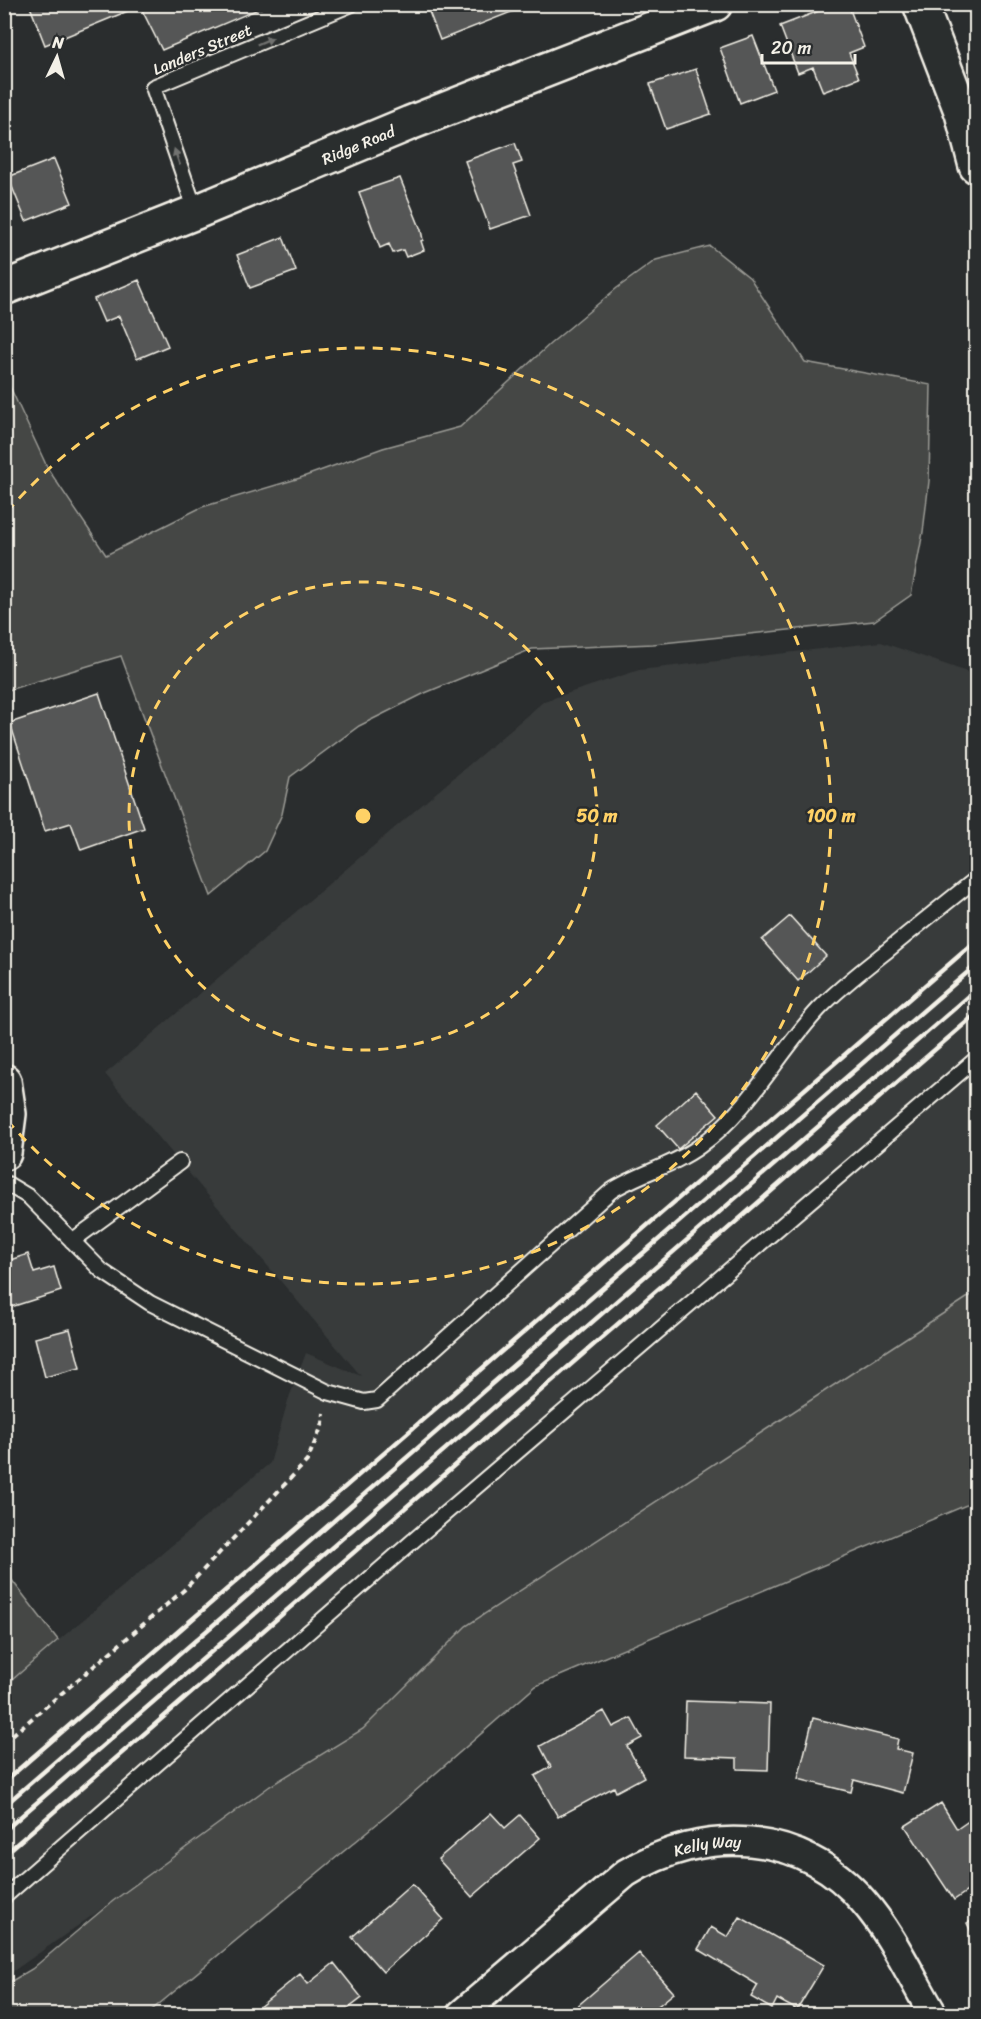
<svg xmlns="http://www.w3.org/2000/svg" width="981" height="2019" viewBox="0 0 981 2019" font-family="Sriracha,sans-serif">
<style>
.built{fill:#373a3a}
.green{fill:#444645;stroke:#9c9c96;stroke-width:1.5}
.building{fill:#555756;stroke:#f4f1e8;stroke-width:1.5}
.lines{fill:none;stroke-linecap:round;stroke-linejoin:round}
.lane-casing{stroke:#f4f1e8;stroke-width:18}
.street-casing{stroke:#f4f1e8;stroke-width:32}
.secondary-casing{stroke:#f4f1e8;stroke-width:38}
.path{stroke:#f4f1e8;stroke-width:4;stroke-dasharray:6 4.5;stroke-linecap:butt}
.lane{stroke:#2a2d2e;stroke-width:14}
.street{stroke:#2a2d2e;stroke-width:27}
.secondary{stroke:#2a2d2e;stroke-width:33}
.rail{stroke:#f4f1e8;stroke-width:4.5}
.oneway{fill:#71726f}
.ring{fill:none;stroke:#ffd166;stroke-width:3;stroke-dasharray:10 8}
.labels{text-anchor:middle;stroke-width:5;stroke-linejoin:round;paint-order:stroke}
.street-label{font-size:16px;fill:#f4f1e8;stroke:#2a2d2e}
.centre{fill:#ffd166;stroke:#2a2d2e;stroke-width:3}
.ring-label{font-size:18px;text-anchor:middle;font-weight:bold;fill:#ffd166;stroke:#2a2d2e;stroke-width:5;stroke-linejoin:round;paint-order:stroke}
</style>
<rect width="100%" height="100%" fill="#2a2d2e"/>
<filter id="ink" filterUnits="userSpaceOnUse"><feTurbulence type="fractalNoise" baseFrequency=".0167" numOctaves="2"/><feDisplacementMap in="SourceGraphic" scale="12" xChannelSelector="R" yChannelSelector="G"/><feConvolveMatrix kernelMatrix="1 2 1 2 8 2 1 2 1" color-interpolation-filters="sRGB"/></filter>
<g filter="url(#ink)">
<path class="built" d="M 881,642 L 976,675 L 976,1292 L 466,1626 L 363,1729 L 270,1786 L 113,1901 L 5,1977 L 4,1686 L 270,1463 L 288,1400 L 306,1353 L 361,1376 L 105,1074 L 544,701 L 639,670 Z"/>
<path class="green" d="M 710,246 L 750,278 L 805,362 L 931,385 L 929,481 L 923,532 L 911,595 L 874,621 L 653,644 L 532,649 L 425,693 L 359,726 L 290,777 L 282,814 L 265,851 L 211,896 L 121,656 L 5,691 L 5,376 L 48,469 L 106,555 L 202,507 L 300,478 L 383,448 L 460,427 L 550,344 L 617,288 L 656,260 Z
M 976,1292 L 976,1501 L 536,1686 L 390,1813 L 147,2014 L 5,2014 L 5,1985 L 32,1969 L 113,1901 L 270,1786 L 363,1729 L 466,1626 Z
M 4,1570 L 58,1640 L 5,1686 L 4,1686 Z"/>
<path class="building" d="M 29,4 L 270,4 L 162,50 L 140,6 L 45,45 Z
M 426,4 L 517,4 L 519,9 L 440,40 Z
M 837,4 L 848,4 L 864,47 L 849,53 L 859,78 L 823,92 L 813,67 L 798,73 L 780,26 Z
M 753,36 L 774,90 L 740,103 L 720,48 Z
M 696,69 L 711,114 L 666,129 L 650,84 Z
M 515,143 L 522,162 L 513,165 L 531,215 L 490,229 L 465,161 Z
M 54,159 L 72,203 L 26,221 L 8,177 Z
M 400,178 L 421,230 L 423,240 L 421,241 L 424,250 L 406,257 L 403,250 L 393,253 L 389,244 L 380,248 L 359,192 Z
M 283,237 L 296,271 L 250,288 L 237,255 Z
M 139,280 L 168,346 L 137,359 L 119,316 L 104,322 L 94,299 Z
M 99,693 L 144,828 L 81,850 L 71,823 L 45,831 L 10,723 Z
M 790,916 L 826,956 L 798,981 L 762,940 Z
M 696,1090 L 718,1115 L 678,1149 L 657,1125 Z
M 28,1254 L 34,1273 L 54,1267 L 61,1291 L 11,1307 L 4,1288 L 4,1262 Z
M 70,1329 L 80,1368 L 45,1377 L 35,1338 Z
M 686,1701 L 770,1704 L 768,1770 L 737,1769 L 737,1758 L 684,1756 Z
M 604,1711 L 613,1727 L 631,1718 L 642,1738 L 627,1746 L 644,1777 L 616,1792 L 614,1787 L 558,1817 L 535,1776 L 551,1767 L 540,1746 Z
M 813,1718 L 898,1739 L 896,1749 L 913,1753 L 903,1793 L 854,1780 L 851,1792 L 798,1779 Z
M 941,1803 L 957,1829 L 970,1820 L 976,1829 L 976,1885 L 954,1900 L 905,1826 Z
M 491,1813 L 505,1828 L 520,1815 L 540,1838 L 472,1897 L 438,1859 Z
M 412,1884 L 443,1919 L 383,1972 L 352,1937 Z
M 740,1917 L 824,1965 L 797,2010 L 777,1999 L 772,2009 L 751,1997 L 758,1985 L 698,1949 L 711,1927 L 728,1937 Z
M 976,1919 L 976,1942 L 967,1923 Z
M 639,1953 L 674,1993 L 648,2014 L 580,2014 L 575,2008 Z
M 334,1963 L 362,1998 L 341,2014 L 263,2014 L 258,2008 L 300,1974 L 308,1984 Z"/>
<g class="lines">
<g class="lane-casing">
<path id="lane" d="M 196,212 L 153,87 L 352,4
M 4,1182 L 29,1197 L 102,1271 L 150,1303 L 328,1392 L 364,1402 L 377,1400 L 611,1191 C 639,1173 673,1166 700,1146 C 750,1110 778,1053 819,1009 C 840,987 864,969 888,950 C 917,926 947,902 976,879
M 72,1241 L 180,1162
M 4,1897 L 414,1540 L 976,1059"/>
</g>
<g class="street-casing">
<g id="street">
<path id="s1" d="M 461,2014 L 626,1873 C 704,1825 801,1829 863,1901 C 892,1934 911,1977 933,2014"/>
</g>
</g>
<g class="secondary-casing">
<g id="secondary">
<path d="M 920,4 L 962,113 L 976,166"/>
<path id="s2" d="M 4,288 L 196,212 L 410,123 L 715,4"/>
<path d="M 4,1081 L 9,1114 L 4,1153"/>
</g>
</g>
<path class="path" d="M 4,1742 L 184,1590 L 307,1461 L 323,1423 L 324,1413"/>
<use href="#lane" class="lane"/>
<use href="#street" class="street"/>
<use href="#secondary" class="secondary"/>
<path class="rail" d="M 4,1782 L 976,941
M 4,1806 L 976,965
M 4,1831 L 976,990
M 4,1855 L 976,1014"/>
</g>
<defs><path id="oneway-solid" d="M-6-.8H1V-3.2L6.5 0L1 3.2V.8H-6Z" transform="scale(1.5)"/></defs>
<g class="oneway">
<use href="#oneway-solid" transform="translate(265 41) rotate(-23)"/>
<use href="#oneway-solid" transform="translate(177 157) rotate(-109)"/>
</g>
</g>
<g class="ring">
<circle cx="363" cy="816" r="234"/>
<path d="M7 512A468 468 0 1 1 7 1120"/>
</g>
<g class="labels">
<g class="street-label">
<text transform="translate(202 49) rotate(-23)" y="6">Landers Street</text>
<text dy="6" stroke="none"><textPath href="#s2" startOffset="382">Ridge Road</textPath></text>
<text dy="6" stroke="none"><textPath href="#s1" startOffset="304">Kelly Way</textPath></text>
</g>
</g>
<circle cx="363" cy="816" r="9" class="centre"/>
<g class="ring-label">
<text x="597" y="822">50 m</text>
<text x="831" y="822">100 m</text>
</g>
<rect width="981" height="2019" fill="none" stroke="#2a2d2e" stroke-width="24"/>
<rect x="12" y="12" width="957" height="1995" fill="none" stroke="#f4f1e8" stroke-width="2" filter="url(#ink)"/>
<g transform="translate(57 57) rotate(5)" stroke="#2a2d2e" stroke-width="4.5" paint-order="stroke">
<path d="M0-4.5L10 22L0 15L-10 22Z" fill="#f4f1e8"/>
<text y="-9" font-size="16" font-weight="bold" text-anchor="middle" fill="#f4f1e8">N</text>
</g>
<path d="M762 54v9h93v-9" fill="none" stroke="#f4f1e8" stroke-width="3"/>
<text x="771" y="54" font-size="18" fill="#f4f1e8" stroke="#2a2d2e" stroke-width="4.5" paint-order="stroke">20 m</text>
</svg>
